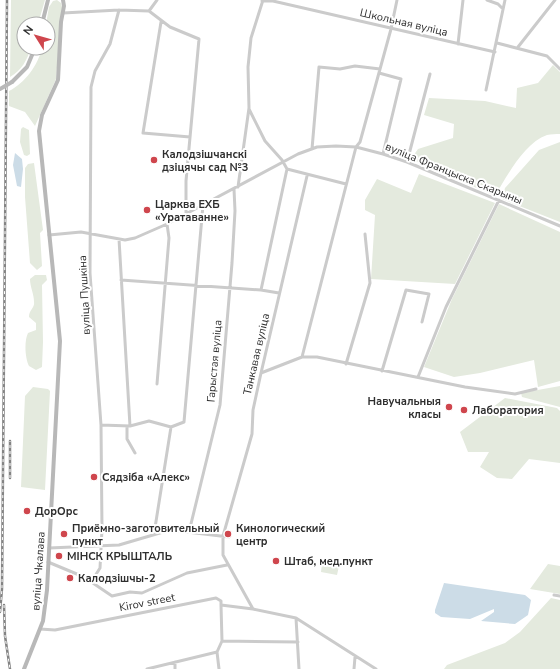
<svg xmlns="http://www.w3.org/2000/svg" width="560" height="669" viewBox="0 0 560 669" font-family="'Nunito Sans',sans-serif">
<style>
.green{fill:#e4eade}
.water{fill:#ccdce7}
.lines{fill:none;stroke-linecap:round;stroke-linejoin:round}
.street{stroke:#cbcbcb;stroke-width:3}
.secondary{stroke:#b8b8b8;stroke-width:4}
.rail-casing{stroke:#838383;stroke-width:2.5}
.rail{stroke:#fff;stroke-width:1;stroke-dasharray:3;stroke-linecap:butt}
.secondary-bridge{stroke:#b8b8b8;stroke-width:4}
.poi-dot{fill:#cf464d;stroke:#fff;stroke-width:1.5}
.labels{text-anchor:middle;stroke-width:4;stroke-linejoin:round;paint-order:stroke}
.street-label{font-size:11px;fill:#2e2e2e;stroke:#fff}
.poi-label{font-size:11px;font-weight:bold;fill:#2e2e2e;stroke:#fff;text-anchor:start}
</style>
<rect width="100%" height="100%" fill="#fff"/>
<path class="green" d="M 11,0 L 45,0 L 38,24 L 24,24 L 24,48 L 31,48 C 27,60 22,70 10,77 Z
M 57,0 L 61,3 L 62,7 L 56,79 L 35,126 L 25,112 L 9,106 L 9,91 C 25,83 38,65 42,48 L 48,48 L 48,24 L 46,24 L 49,7 L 53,1 Z
M 553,65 L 560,72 L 560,134 C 556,134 551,134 547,135 C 524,143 507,176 495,196 L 411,159 L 418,149 L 453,138 L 454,124 L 424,115 L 429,98 L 485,101 L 516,108 L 517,88 L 538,83 Z
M 23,127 L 29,130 L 30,154 L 27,156 L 24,155 L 20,142 L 21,129 Z
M 560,142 L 560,222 L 502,199 L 505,188 L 539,150 Z
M 34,163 L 43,230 L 40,233 L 42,266 L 37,270 L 30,263 L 25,197 L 25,168 L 28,164 Z
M 419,174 L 495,203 L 455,284 L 371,279 L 375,215 L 365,210 L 365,200 L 377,179 L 411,193 Z
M 499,204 L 560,232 L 560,381 L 538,387 L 534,360 L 480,373 L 454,377 L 424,367 L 452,299 Z
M 35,275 L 46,275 L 47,280 L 42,285 L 43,342 L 42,367 L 36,370 L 29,366 C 25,358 24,341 28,333 L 36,330 L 36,323 L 29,317 C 29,310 35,308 34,302 C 34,294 30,287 30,279 Z
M 560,386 L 560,407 L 522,397 L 521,393 Z
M 33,387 L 48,389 L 50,391 L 45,490 L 21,487 L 25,396 Z
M 505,398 L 557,408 L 560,411 L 560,463 L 529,459 L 512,479 L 497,478 L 480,467 L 489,452 L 468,452 L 460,432 Z
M 322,563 L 339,566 L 337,575 L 321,572 Z
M 548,564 L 560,566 L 560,594 L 530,589 Z
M 551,598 L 560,600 L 560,669 L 444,669 L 447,665 L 505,643 L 520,632 Z"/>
<path class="water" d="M 15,153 L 22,159 L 23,169 L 21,187 L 17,186 L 13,165 Z
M 444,583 L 525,595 L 531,600 L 528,615 L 515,624 L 481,621 L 494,612 L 494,609 L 470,619 L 441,617 L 435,613 L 435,610 Z"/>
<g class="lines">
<path class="street" d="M 487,0 L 498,4 L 503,9
M 262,1 L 273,1 L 495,52
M 149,11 L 157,0
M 63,13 L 119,10 L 149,11 L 170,27 L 199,39 L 186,181 L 186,214
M 161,22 L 143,133 L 190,137
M 497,43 L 547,56 L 560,69
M 458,44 L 463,0
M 518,47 L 555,0
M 379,73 L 401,79 L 383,154
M 486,90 L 505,0
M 249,109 L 265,141 L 282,160 L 287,169 L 346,184
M 312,149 L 319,67 L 340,69 L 355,66 L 380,69
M 407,162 L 430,74
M 238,187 L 249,108 L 248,67 L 251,38 L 263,0
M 49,235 L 81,232 L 125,240 L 135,238 L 167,224 L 298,154 L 317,147 L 336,146 L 356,147 L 383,154 L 407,162 L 560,226
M 119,239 L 130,426
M 121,280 L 261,290 L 279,293
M 261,290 L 287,169
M 302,357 L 356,147 L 360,142 L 391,29 L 397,0
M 346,364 L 370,283 L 365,234
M 382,371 L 406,290 L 429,294 L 422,322
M 261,373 L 302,357 L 317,357 L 465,387 L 515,394 L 536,389
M 418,377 L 446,307 L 499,200
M 157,384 L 169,238 L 167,224
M 101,425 L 130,426 L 149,421 L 171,427 L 184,422 L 203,205
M 127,426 L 127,439 L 135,453
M 189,532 L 220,405 L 232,263 L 235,211 L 234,189
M 154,534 L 171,427
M 49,548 L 119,545 L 170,530 L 229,537
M 48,562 L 84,577 L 112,596 L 130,592 L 142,593 L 187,573 L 227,565
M 89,581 L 95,576 L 100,568 L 102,529 L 101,425 L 90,273 L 91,87 L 95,71 L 110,44 L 119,10
M 554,595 L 560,596
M 253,609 L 223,555 L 223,536 L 252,434 L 253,410 L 261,373 L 307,176
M 296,618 L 299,669
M 40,629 L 55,630 L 216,598 L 221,601 L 221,605 L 253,609 L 296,618 L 376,669
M 222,641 L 298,642
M 175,662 L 175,669
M 147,669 L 217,652
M 219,669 L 217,652 L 222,641 L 221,605
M 354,669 L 355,657"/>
<path class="secondary" d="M 42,24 L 48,0
M 12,82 L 27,67 L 35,48
M 24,669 L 43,621 L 47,590 L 60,341 L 39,131 L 42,115 L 58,80 L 61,22 L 64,6 L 63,0"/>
<g class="rail-casing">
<path id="rail" d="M 10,478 L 10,441
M 4,605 L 5,636 L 10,669
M 0,612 L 2,589 L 7,0"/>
</g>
<use href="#rail" class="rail"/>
<path class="secondary-bridge" d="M 0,89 L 12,82"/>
</g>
<g class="poi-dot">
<circle cx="154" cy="160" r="4"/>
<circle cx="147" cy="210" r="4"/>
<circle cx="449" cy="407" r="4"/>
<circle cx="464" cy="410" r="4"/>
<circle cx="94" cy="477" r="4"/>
<circle cx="27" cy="511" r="4"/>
<circle cx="64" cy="534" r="4"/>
<circle cx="228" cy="534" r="4"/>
<circle cx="59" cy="556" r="4"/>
<circle cx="276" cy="561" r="4"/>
<circle cx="70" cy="578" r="4"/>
</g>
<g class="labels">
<g class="street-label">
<text transform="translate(404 22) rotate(13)" y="4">Школьная вуліца</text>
<text transform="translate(454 173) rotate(22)" y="4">вуліца Францыска Скарыны</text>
<text transform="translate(84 295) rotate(-93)" y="4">вуліца Пушкіна</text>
<text transform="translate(256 354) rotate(-77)" y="4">Танкавая вуліца</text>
<text transform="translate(214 361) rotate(-85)" y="4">Гарыстая вуліца</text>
<text transform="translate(38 571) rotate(-86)" y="4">вуліца Чкалава</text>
<text transform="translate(147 602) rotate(-11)" y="4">Kirov street</text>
</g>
<g class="poi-label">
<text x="162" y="158">Калодзішчанскі<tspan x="162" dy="13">дзіцячы сад №3</tspan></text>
<text x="155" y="208">Царква ЕХБ<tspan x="155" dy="13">«Уратаванне»</tspan></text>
<text x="441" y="405" text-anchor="end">Навучальныя<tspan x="441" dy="13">класы</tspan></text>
<text x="472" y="414">Лаборатория</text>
<text x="102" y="481">Сядзіба «Алекс»</text>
<text x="35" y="515">ДорОрс</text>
<text x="72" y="532">Приёмно-заготовительный<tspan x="72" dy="13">пункт</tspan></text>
<text x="236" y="532">Кинологический<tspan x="236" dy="13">центр</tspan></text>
<text x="67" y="560">МІНСК КРЫШТАЛЬ</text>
<text x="284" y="565">Штаб, мeд.пункт</text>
<text x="78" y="582">Калодзішчы-2</text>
</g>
</g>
<g transform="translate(36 36) rotate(307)"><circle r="19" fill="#ffffff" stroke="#ababab"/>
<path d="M0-3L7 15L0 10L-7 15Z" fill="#cf464d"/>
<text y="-6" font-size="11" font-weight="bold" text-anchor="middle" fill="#2e2e2e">N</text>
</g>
</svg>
